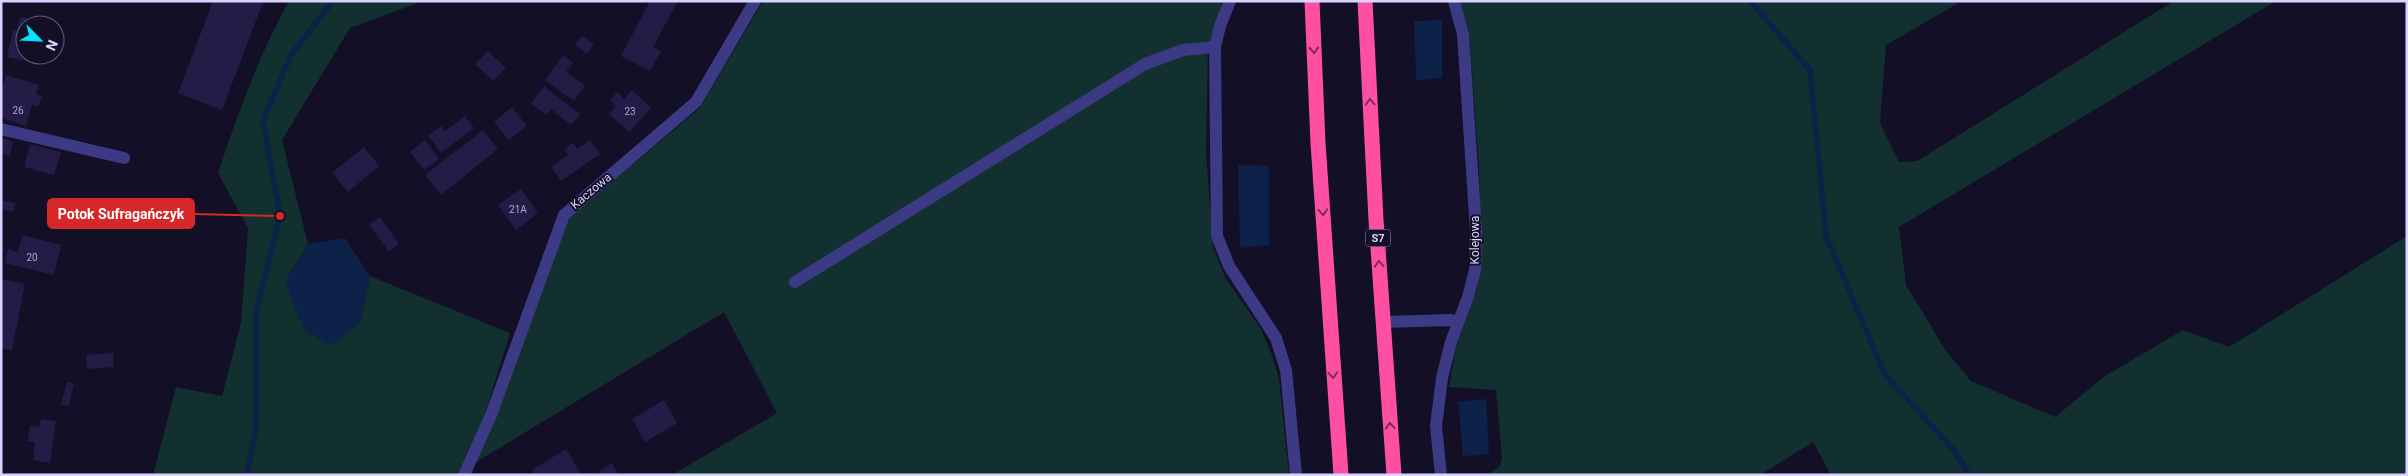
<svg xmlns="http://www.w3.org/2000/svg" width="2408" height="476" viewBox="0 0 2408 476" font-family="Roboto,sans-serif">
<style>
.green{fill:#12302f}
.water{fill:#0c2248}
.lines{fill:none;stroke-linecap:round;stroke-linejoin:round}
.stream{stroke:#0c2248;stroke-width:5.5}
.building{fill:#241b47}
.minor{stroke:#3d3a85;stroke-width:12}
.highway{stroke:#ff4fa3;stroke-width:15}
.oneway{stroke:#7d2c5e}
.labels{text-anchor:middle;stroke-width:4;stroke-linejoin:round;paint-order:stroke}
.number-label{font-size:10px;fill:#aca6d1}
.shield{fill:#130f26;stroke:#9e99be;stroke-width:1}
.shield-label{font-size:11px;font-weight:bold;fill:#d9d4ff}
.street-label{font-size:12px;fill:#d9d4ff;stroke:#130f26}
.leader{fill:none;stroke:#d62828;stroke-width:2}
.callout-dot{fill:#d62828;stroke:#130f26;stroke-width:2}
.callout{fill:#d62828;stroke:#d62828;stroke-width:2}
.callout-label{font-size:14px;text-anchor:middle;font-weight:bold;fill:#fff}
</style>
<rect width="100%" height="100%" fill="#130f26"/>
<path class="green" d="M 289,1 L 423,1 L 350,28 L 282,140 L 308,244 L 285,282 L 360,324 L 370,276 L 510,333 L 485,414 L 457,475 L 153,475 L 176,387 L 222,396 L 241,323 L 248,228 L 218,173 C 237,115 259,55 289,1 Z
M 763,1 L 1223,1 L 1208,48 L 1206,153 L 1213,247 L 1225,277 L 1261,329 L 1272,355 L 1279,379 L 1289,475 L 672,475 L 777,413 L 724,312 L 473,464 L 569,218 L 700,108 Z
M 1460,1 L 1962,1 L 1886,45 L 1880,123 L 1899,162 L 1917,161 L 2174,1 L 2276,1 L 1899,227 L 1906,285 L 1946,351 L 1971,381 L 2055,417 L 2105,376 L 2183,330 L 2229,347 L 2407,236 L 2407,475 L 1831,475 L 1813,442 L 1760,475 L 1487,475 L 1500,466 L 1502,458 L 1496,390 L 1449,387 L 1456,347 L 1477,290 L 1481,251 L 1479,168 L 1469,32 Z"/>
<path class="water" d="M 1442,20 L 1442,78 L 1416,80 L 1414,21 Z
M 1238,165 L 1269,166 L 1269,245 L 1240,248 Z
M 345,238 L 370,276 L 360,324 L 331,345 L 305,332 L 285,282 L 308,244 Z
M 1486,399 L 1489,454 L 1463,456 L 1458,402 Z"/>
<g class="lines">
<path class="stream" d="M 1750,1 L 1810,70 L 1826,236 L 1885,375 L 1954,450 L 1969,475
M 247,475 L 256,427 L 256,312 L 280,216 L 263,121 L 291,55 L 333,1"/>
</g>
<path class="building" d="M 213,1 L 263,2 L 222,110 L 178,93 Z
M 650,1 L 678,1 L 653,47 L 661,51 L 650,71 L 621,56 Z
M 20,17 L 58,24 L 25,25 L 25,55 L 49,55 L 47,65 L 7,57 L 13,29 L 17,30 Z
M 582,36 L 594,44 L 587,54 L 575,45 Z
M 488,51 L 506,68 L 493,81 L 475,64 Z
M 563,55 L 573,63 L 566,72 L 585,86 L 574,101 L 545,80 Z
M 6,75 L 39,85 L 36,94 L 42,96 L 38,107 L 32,105 L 26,126 L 1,118 L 1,92 Z
M 544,86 L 580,114 L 571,125 L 551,109 L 547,115 L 531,103 Z
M 632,90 L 651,108 L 629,132 L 609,114 L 616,106 L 610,100 L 617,92 L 624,99 Z
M 512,107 L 527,126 L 509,140 L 494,122 Z
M 465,116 L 474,128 L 441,153 L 428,135 L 441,126 L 445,131 Z
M 483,130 L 498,149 L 441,195 L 425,175 Z
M 1,138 L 13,141 L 10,156 L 1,154 Z
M 425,140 L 439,159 L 424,170 L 410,152 Z
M 590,140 L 600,154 L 561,181 L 551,167 L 568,155 L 564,149 L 573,143 L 577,149 Z
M 30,144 L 61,152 L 54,175 L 24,167 Z
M 364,147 L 379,166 L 348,192 L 332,173 Z
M 521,189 L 538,213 L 516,230 L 498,205 Z
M 1,200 L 16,203 L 13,212 L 1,209 Z
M 380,217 L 399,244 L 389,252 L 369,225 Z
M 22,235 L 61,245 L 54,275 L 5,263 L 8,249 L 18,252 Z
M 1,279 L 25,284 L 12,350 L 1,348 Z
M 113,353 L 114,367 L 87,369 L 86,355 Z
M 67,382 L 74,383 L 69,406 L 61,405 Z
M 664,400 L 677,423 L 645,442 L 632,419 Z
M 41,419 L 56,421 L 50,463 L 33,460 L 35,442 L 28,441 L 30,426 L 39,427 Z
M 566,449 L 582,475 L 535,475 L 532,470 Z
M 612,463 L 619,475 L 601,475 L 599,471 Z"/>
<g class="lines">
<path class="minor" d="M 1230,1 L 1220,26 L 1215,47 L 1217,236 L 1229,266 L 1276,338 L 1286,370 L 1296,475
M 1,129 L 124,158
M 795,282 L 1145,64 L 1183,50 L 1215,47
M 1383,322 L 1451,320 L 1458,323
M 464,475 L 491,415 L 564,215 L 696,102 L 755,1
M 1441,475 L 1436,426 L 1442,378 L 1451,342 L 1468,297 L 1475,270 L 1476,231 L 1463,34 L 1454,1"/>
<path class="highway" d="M 1312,1 L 1318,143 L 1341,475
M 1365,1 L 1376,220 L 1394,475"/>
</g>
<defs><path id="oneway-chevron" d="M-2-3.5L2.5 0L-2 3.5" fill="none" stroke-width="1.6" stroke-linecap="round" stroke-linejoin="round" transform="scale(1.25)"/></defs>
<g class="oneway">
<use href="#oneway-chevron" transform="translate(1314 50) rotate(87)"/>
<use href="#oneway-chevron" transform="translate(1370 102) rotate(-93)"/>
<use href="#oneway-chevron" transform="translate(1323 212) rotate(86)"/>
<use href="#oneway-chevron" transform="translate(1379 264) rotate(-94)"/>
<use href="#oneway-chevron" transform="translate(1333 375) rotate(86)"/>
<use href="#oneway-chevron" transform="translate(1390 426) rotate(-94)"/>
</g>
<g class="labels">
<g class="number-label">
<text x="18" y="114">26</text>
<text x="630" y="115">23</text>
<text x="518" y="213">21A</text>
<text x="32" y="261">20</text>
</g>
<rect class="shield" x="1365.5" y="229.5" width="25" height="17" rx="4"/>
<g class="shield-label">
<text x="1378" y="242">S7</text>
</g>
<g class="street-label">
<text transform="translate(591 191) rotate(-40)" y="4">Kaczowa</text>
<text transform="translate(1475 240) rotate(-90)" y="4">Kolejowa</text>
</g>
</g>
<path class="leader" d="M280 216L194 214"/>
<circle class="callout-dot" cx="280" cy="216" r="5"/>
<rect class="callout" x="48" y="199" width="146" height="29" rx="5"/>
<g class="callout-label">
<text x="121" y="219">Potok Sufragańczyk</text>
</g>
<rect width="2408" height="476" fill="none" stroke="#d9d4ff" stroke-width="5"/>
<g transform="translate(40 40) rotate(114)"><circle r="24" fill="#130f26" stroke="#625e7d"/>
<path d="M0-4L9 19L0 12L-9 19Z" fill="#00e5ff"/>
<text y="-8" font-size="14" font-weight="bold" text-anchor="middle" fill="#d9d4ff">N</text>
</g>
</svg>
